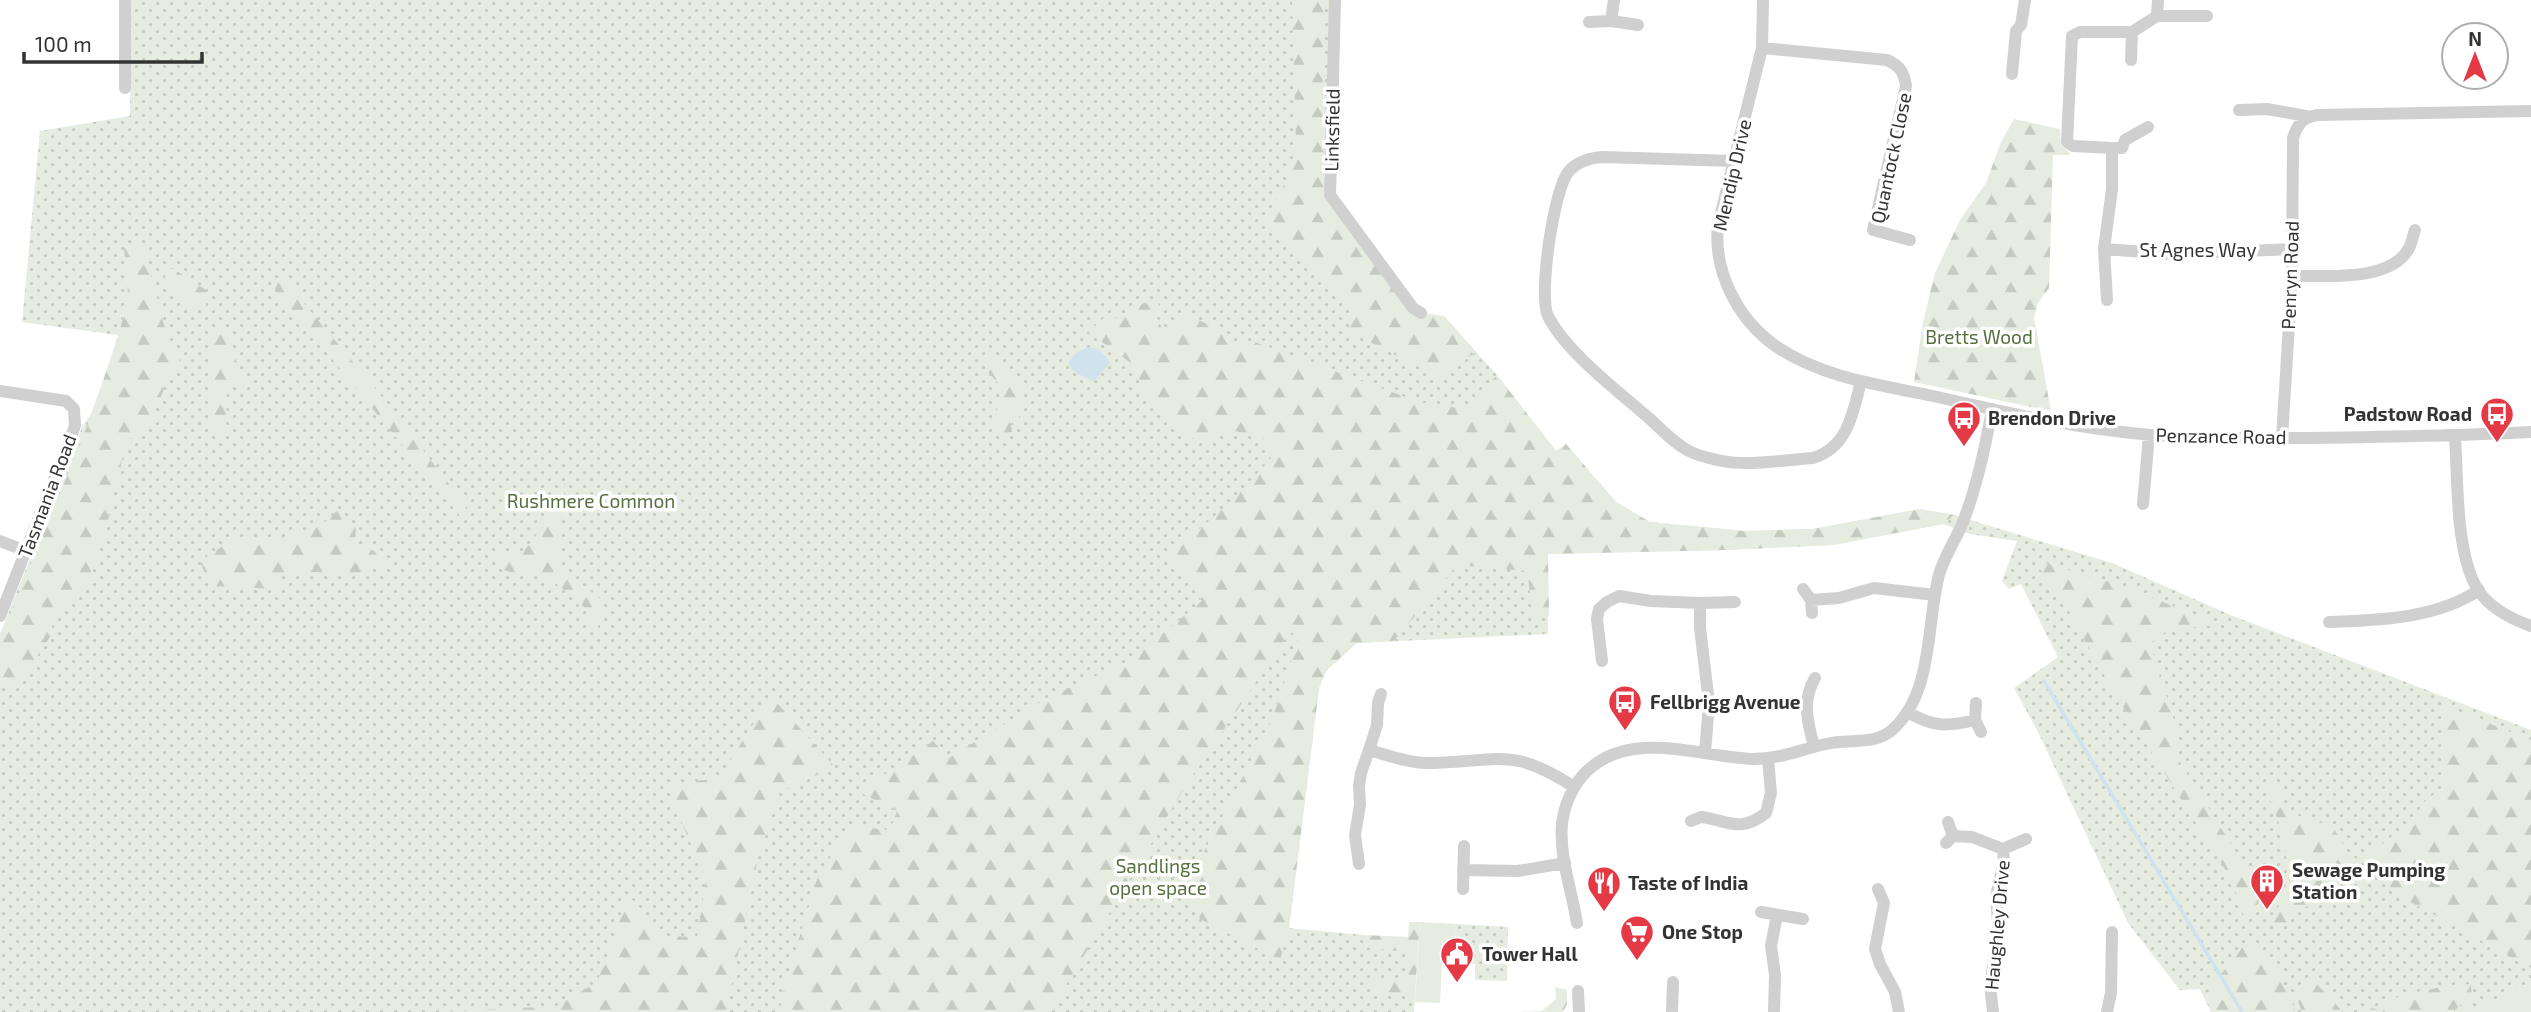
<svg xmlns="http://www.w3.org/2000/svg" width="2531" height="1012" viewBox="0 0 2531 1012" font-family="'Exo 2',sans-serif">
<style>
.grass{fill:url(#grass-dots)}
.forest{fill:url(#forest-firs)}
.garden{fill:#e6ecdf}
.water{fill:#cfe2ee}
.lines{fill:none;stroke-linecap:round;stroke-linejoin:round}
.stream{stroke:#cfe2ee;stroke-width:3.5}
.minor{stroke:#d0d0d0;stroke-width:12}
.labels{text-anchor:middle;stroke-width:7;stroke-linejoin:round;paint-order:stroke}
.street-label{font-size:19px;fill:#333;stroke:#fff}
.park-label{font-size:19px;fill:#56703f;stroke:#fff}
.poi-label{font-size:19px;font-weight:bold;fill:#333;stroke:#fff;text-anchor:start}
</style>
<defs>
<pattern id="grass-dots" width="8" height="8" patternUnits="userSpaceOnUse" patternTransform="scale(1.75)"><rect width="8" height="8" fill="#e6ecdf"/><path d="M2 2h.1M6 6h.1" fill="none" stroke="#c6cbc0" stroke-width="1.8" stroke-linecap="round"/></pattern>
<pattern id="forest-firs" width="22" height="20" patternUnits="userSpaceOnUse" patternTransform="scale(1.75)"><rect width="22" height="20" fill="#e6ecdf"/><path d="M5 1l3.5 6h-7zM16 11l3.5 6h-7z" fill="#c6cbc0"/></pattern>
</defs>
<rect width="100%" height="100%" fill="#fff"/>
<path class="grass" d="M 131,0 L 1335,0 L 1330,195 L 1421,313 L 1444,316 L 1497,375 L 1556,451 L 1566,444 L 1616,502 L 1650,522 L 1744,531 L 1813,529 L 1920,509 L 1954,515 L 2112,563 L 2233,616 L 2531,730 L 2531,1012 L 2211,1012 L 2200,989 L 2180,990 L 2128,923 L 2038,732 L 2014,688 L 2058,657 L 2021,584 L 2009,589 L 2002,581 L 2017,541 L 1970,534 L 1943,524 L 1833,545 L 1724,550 L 1548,554 L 1548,634 L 1357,643 L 1326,671 L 1319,688 L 1289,928 L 1364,935 L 1365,947 L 1406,951 L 1406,982 L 1372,994 L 1415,994 L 1414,1012 L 0,1012 L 0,634 L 83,425 L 95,409 L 118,335 L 22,322 L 40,131 L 130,116 Z
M 1456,924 L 1508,927 L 1507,981 L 1475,980 L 1475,964 L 1455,964 Z"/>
<path class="forest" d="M 1292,0 L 1324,0 L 1322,141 L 1331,182 L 1330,195 L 1421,313 L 1444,316 L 1476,352 L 1439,377 L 1350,332 L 1350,306 L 1286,244 L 1266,219 L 1285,183 L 1296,147 Z
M 2014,119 L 2060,129 L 2061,145 L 2070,153 L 2069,155 L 2053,155 L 2049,288 L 2038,303 L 2034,318 L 2051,411 L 1914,382 L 1923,322 L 1935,273 L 1960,220 L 1986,183 L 2001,142 Z
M 143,242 L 163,322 L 181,365 L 169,373 L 159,403 L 144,432 L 127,440 L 105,533 L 83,594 L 52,616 L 52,634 L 16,687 L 0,688 L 0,639 L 82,440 L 119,335 L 128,294 L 124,247 Z
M 164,269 L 174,269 L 206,290 L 206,307 L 195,309 L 166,282 Z
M 281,276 L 375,388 L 466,506 L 463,520 L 275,289 Z
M 1159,303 L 1157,318 L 1164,332 L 1184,314 L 1210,325 L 1232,341 L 1255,342 L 1419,402 L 1466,409 L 1497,375 L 1556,451 L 1566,444 L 1616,502 L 1650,522 L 1744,531 L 1813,529 L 1920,509 L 1954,515 L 1943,524 L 1833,545 L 1724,550 L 1548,554 L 1549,616 L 1533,614 L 1527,571 L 1457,565 L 1394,641 L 1356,643 L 1326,671 L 1319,688 L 1289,928 L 1280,960 L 1200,919 L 1185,888 L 1272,720 L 1298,639 L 1294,632 L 1288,635 L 1185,787 L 1050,1012 L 779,1012 L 784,988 L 818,876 L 851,826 L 890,830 L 897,811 L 859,792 L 933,741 L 949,758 L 1044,700 L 1132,659 L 1202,601 L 1169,555 L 1234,499 L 1271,458 L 1265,439 L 1235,431 L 1221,433 L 1212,440 L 1196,440 L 1167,423 L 1147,402 L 1135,366 L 1088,332 L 1105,317 L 1121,318 L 1134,304 Z
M 212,328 L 225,328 L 244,384 L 227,387 L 226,435 L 212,435 Z
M 990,353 C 998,358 998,365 1005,371 C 1012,376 1018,379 1024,387 L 1019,418 L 1011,424 L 1012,433 L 1005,440 L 1002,439 L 994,423 L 1001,389 L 999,384 L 988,372 L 984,355 Z
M 565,483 L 557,565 L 604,602 L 596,635 L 586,609 L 570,594 L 541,573 L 520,576 L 497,567 L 497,553 L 523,552 L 541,529 Z
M 338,510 L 356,527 L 355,543 L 374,551 L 385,565 L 367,571 L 341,576 L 315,572 L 280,575 L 278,589 L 210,586 L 200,561 L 232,540 L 277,539 L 319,527 Z
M 2042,562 L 2132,589 L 2218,625 C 2197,628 2165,627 2150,644 L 2174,719 L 2178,759 L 2262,894 L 2251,918 L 2242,914 L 2233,882 L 2111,688 L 2068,610 L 2040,569 Z
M 769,699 L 779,705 L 835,767 L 780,792 L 759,854 L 726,1012 L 439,1012 L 557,1006 L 597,982 L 629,896 L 666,936 L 697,937 L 706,880 L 666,785 L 719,778 Z
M 2445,706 L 2531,740 L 2531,968 L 2394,893 L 2382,881 L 2366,857 L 2414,818 L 2423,803 L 2444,786 Z
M 2274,784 L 2291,813 L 2333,827 L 2349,855 L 2363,861 L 2276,931 L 2271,922 C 2297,874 2287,842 2268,794 L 2267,789 Z
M 1409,922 L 1420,922 L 1415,994 L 1371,994 L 1371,981 L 1405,982 L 1406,952 L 1364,947 L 1364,935 L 1408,937 Z
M 2245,943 L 2275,963 L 2296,1012 L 2212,1012 L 2203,994 L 2235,958 Z
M 2313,980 L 2343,1012 L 2302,1012 L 2293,987 Z
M 2471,984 L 2472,1003 L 2460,1005 L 2454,1012 L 2356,1012 L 2368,1007 L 2386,1012 L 2389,1000 C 2416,991 2442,986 2471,984 Z
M 1555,987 L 1567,990 L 1567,1004 L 1563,1012 L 1515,1012 L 1542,1011 L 1556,999 Z"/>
<path class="garden" d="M 1420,922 L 1456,924 L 1455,964 L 1442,963 L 1440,1003 L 1415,1002 Z
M 2517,986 L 2531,989 L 2531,1012 L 2456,1012 L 2461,1008 L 2473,1007 L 2509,994 L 2511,991 L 2515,991 Z"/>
<path class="water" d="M 1087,347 L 1100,350 L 1110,363 L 1094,381 C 1083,376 1072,373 1068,362 L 1076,353 Z"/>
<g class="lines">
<path class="stream" d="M 2044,681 L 2242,1012"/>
<path class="minor" d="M 125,0 L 125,88
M 1335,0 L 1330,195 L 1413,308 L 1421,313
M 1763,0 L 1762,48 L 1718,225 C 1713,272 1738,320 1777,347 C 1823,378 1880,385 1933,396 C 2004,412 2077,429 2151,435 C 2203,439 2257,438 2309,438 C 2383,437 2457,436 2531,432
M 2158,0 L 2157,16 L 2132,32 L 2080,32 L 2072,36 L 2067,142 L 2073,146 L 2112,148 L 2112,189 L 2104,249 L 2171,254 L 2292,249
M 2157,16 L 2207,16
M 1611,21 L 1638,25
M 1589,22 L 1611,21 L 1614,0
M 1762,48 L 1887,60 C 1900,66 1904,72 1906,86 L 1873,230 L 1910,240
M 2131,60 L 2132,32
M 2012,74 L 2016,31 L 2021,25 L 2025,0
M 2239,110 L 2267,109 L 2306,116
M 2112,148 L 2122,148 L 2125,140 L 2148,127
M 1734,161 L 1602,157 C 1589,158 1578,161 1569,171 C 1554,187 1538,296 1548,316 C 1566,352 1619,392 1650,419 C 1662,430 1676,445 1691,452 C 1699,456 1709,458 1717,460 C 1748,467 1782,460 1813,458 C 1848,447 1853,413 1861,381
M 2104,249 L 2107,300
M 2292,276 C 2324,275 2394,283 2410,246 C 2412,242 2413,235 2415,230
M 0,391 L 66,401 L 74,409 L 75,426 L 0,616
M 2455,436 C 2458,479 2455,553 2478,590 C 2490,608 2511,619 2531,626
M 2282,438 L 2292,276 L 2293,138 C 2298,123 2303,117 2318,115 L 2531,111
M 2143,504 L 2149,435
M 0,541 L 26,551
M 1803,589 L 1811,600 L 1812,613
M 1811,600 L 1839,598 L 1874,588 L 1935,595
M 1700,603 L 1735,602
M 2329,622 C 2378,620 2436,619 2479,590
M 1602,661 L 1597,619 L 1599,609 L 1607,602 L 1619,596 L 1651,601 L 1700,603 L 1700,628 L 1709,703 L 1705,753
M 1976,703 L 1975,720 L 1981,732
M 1907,712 C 1934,727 1946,727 1975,720
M 1814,747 C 1808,722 1801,702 1815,678
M 1369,750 L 1377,725 L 1378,703 L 1381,694
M 1691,821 L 1701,817 C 1728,820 1739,834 1766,813 L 1771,793 L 1768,758
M 1953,836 L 1972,837 L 2003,849 L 2004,861 L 1996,896 L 1998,923 L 1997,944 L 1990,985 L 1993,1012
M 1946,843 L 1953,836 L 1948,822
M 2003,849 L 2026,839
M 1359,864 L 1355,835 L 1360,805 L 1359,786 L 1361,773 L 1369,750 C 1390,756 1412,764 1434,763 C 1500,761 1513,747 1574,787
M 1463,870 L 1518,871 L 1565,863
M 1463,889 L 1464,846
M 1878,889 L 1884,903
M 1884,903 L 1875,949 L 1880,964 L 1895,992 L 1899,1012
M 1761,912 L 1803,919
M 1577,923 C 1572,891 1559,857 1562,824 C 1564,805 1573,785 1586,772 C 1631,728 1699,757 1754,759 C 1780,759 1802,749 1826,744 C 1849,738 1874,746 1892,730 C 1934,693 1926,624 1939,575 C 1944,556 1956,540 1963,522 C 1976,489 1986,444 1992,409
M 1578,991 L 1579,1012
M 1672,1012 L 1673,982
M 1774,1012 L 1775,975 L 1771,946 L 1777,915
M 2107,1012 L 2111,993 L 2112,932"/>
</g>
<defs>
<g id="bus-pin" transform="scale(1.75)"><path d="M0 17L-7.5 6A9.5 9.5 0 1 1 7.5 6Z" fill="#e63946" stroke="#fff"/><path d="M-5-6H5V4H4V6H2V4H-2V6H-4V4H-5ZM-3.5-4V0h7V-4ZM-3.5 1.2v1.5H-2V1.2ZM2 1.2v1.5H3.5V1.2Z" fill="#fff"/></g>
<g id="building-pin" transform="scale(1.75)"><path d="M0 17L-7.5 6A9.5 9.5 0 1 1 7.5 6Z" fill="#e63946" stroke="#fff"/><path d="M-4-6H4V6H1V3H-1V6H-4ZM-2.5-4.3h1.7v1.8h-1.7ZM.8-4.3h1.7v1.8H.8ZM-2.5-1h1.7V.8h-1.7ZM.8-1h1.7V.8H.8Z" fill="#fff"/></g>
<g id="restaurant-pin" transform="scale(1.75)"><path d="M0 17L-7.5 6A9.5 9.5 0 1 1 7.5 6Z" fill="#e63946" stroke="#fff"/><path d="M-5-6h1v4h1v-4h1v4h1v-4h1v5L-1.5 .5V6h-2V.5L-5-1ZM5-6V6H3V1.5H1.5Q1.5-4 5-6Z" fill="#fff"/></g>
<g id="supermarket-pin" transform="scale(1.75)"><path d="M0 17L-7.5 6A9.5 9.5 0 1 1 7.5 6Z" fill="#e63946" stroke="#fff"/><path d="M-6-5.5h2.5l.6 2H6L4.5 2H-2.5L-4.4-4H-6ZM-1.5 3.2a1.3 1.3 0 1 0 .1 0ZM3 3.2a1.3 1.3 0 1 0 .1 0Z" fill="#fff"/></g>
<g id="civic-pin" transform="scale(1.75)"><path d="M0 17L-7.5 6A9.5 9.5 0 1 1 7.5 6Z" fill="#e63946" stroke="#fff"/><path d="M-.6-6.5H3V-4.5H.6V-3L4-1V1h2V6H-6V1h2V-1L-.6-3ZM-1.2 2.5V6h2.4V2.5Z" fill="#fff"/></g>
</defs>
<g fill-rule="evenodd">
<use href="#bus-pin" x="2497" y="414"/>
<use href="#bus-pin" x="1964" y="418"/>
<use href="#bus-pin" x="1625" y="702"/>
<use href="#building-pin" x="2267" y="881"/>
<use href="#restaurant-pin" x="1604" y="883"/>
<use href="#supermarket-pin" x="1637" y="932"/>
<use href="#civic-pin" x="1457" y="954"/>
</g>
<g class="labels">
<g class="street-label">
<text transform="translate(1332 130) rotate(-89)" y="7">Linksfield</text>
<text transform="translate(1891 158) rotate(-78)" y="7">Quantock Close</text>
<text transform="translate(1732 175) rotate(-77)" y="7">Mendip Drive</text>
<text x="2198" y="257">St Agnes Way</text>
<text transform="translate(2290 275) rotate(-88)" y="7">Penryn Road</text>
<text transform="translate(2221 436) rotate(1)" y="7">Penzance Road</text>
<text transform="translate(47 496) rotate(-69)" y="7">Tasmania Road</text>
<text transform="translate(1997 925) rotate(-85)" y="7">Haughley Drive</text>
</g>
<g class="park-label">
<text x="1979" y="344">Bretts Wood</text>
<text x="591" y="508">Rushmere Common</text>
<text x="1158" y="873">Sandlings<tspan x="1158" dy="22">open space</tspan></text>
</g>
<g class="poi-label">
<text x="2472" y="421" text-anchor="end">Padstow Road</text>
<text x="1988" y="425">Brendon Drive</text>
<text x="1650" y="709">Fellbrigg Avenue</text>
<text x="2292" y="877">Sewage Pumping<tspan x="2292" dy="22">Station</tspan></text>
<text x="1628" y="890">Taste of India</text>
<text x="1662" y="939">One Stop</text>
<text x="1482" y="961">Tower Hall</text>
</g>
</g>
<g transform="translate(2475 56)"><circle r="33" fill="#ffffff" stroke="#adadad" stroke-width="2"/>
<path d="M0-5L12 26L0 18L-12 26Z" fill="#e63946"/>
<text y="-10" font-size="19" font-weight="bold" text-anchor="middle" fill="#333333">N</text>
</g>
<path d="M24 52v10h178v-10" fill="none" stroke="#333333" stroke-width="3.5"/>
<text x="35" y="52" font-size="21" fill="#333333" stroke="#ffffff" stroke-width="5" paint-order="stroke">100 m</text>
</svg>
